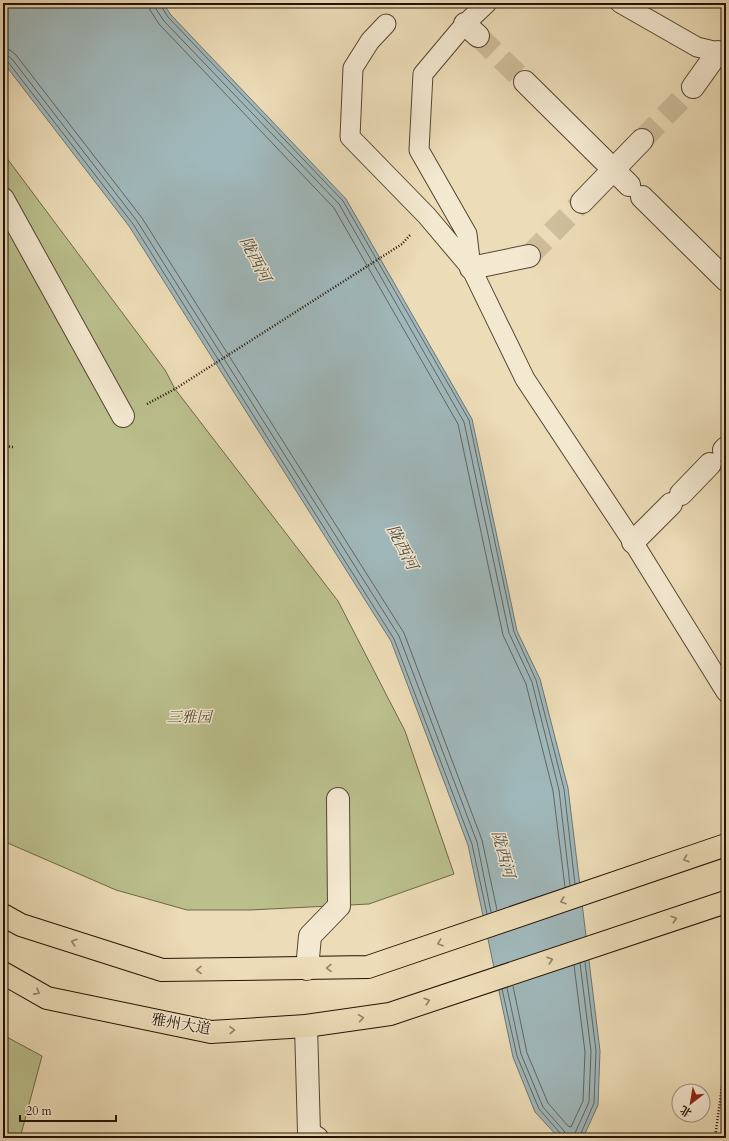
<svg xmlns="http://www.w3.org/2000/svg" width="729" height="1141" viewBox="0 0 729 1141" font-family="Cardo,'Noto Serif SC',serif">
<style>
.green{fill:#babf8c;stroke:#6e6848}
.water{fill:#a0b8bb;stroke:#6e7672}
.lines{fill:none;stroke-linecap:round;stroke-linejoin:round}
.shore{stroke:#626560;stroke-width:1}
.pedestrian-tunnel{stroke:#cebe9c;stroke-width:22;stroke-dasharray:22 11;stroke-linecap:butt}
.service-casing{stroke:#554431;stroke-width:21}
.pedestrian-casing{stroke:#554431;stroke-width:24}
.minor-casing{stroke:#554431;stroke-width:24}
.primary-casing{stroke:#231204;stroke-width:24}
.path{stroke:#231204;stroke-width:2.5;stroke-dasharray:1 2;stroke-linecap:butt}
.service{stroke:#f3e8d0;stroke-width:19}
.pedestrian{stroke:#f3e8d0;stroke-width:22}
.minor{stroke:#f3e8d0;stroke-width:22}
.primary{stroke:#ecdcb7;stroke-width:22}
.oneway{stroke:#928166}
.labels{text-anchor:middle;stroke-width:3;stroke-linejoin:round;paint-order:stroke}
.park-label{font-size:15px;font-style:italic;fill:#584f34;stroke:#f3e8d0}
.street-label{font-size:15px;fill:#231204;stroke:#f3e8d0}
.water-label{font-size:16px;font-style:italic;fill:#4f4c44;stroke:#f3e8d0}
</style>
<rect width="100%" height="100%" fill="#ecdcb7"/>
<filter id="stains"><feTurbulence type="fractalNoise" baseFrequency=".005" numOctaves="4"/><feColorMatrix values="0 0 0 0 .2 0 0 0 0 .09 0 0 0 0 .02 0 0 0 .5 -.17"/></filter>
<radialGradient id="worn" r=".72"><stop offset=".6" stop-color="#630" stop-opacity="0"/><stop offset="1" stop-color="#630" stop-opacity=".3"/></radialGradient>
<path class="green" d="M 3,153 L 165,370 L 175,389 L 338,601 L 405,731 L 454,874 L 369,904 L 250,910 L 187,910 L 116,890 L 3,841 Z
M 3,1035 L 42,1056 L 20,1138 L 3,1138 Z"/>
<path class="water" d="M 3,3 L 163,3 L 171,15 L 346,199 L 472,419 L 517,631 L 540,679 L 568,788 L 600,1051 L 598,1105 L 583,1138 L 559,1138 L 535,1112 L 513,1057 L 468,845 L 391,641 L 129,226 L 3,62 Z"/>
<g class="lines">
<path class="shore" d="M 149,3 L 150,10 L 159,24 L 334,208 L 458,424 L 503,635 L 526,684 L 553,791 L 565,887
M 155,3 L 156,9 L 164,21 L 339,204 L 464,422 L 509,633 L 532,682 L 559,790 L 570,885
M 160,3 L 161,6 L 168,17 L 343,201 L 469,420 L 514,632 L 536,680 L 564,789 L 575,884
M 3,49 L 10,50 L 16,55 L 142,218 L 404,633 L 482,840 L 497,910
M 3,55 L 8,56 L 12,59 L 137,221 L 399,636 L 477,842 L 491,912
M 3,60 L 8,62 L 133,224 L 394,639 L 472,844 L 487,914
M 513,986 L 527,1053 L 548,1103 L 568,1126 L 571,1127 L 583,1101 L 585,1052 L 574,965
M 507,988 L 521,1054 L 543,1107 L 564,1131 L 567,1138
M 502,989 L 517,1056 L 539,1109 L 561,1134 L 562,1138
M 574,1138 L 575,1133 L 589,1102 L 591,1051 L 580,963
M 579,1138 L 594,1103 L 596,1051 L 585,962"/>
<path class="pedestrian-tunnel" d="M 478,36 L 525,82
M 642,140 L 693,87
M 529,256 L 582,202"/>
<g class="service-casing">
<path id="service" d="M 620,3 L 697,47 L 726,54
M 386,24 L 370,41 L 353,68 L 350,137 L 427,216 L 471,268 L 525,379 L 633,542 L 726,692
M 471,268 L 467,234 L 419,150 L 423,74 L 465,24 L 487,3"/>
</g>
<g class="pedestrian-casing">
<path id="pedestrian" d="M 465,24 L 478,36
M 525,82 L 629,185
M 693,87 L 718,52
M 642,197 L 726,280
M 3,199 L 123,416
M 582,202 L 642,140
M 471,268 L 529,256
M 724,450 L 726,448
M 681,494 L 710,464
M 633,542 L 671,504
M 306,1026 L 309,1133 L 317,1138"/>
</g>
<g class="minor-casing">
<path id="minor" d="M 307,969 L 310,936 L 339,906 L 338,799"/>
</g>
<g class="primary-casing">
<path id="primary" d="M 3,915 L 21,925 L 162,970 L 368,967 L 726,845
M 3,973 L 47,998 L 211,1032 L 306,1026 L 390,1014 L 726,902"/>
</g>
<path class="path" d="M 147,404 L 175,389 L 402,244 L 410,235
M 3,446 L 13,447
M 715,1138 L 726,1057"/>
<use href="#service" class="service"/>
<use href="#pedestrian" class="pedestrian"/>
<use href="#minor" class="minor"/>
<use href="#primary" class="primary"/>
</g>
<defs><path id="oneway-chevron" d="M-2-3.5L2.5 0L-2 3.5" fill="none" stroke-width="1.6" stroke-linecap="round" stroke-linejoin="round"/></defs>
<g class="oneway">
<use href="#oneway-chevron" transform="translate(686 859) rotate(161)"/>
<use href="#oneway-chevron" transform="translate(563 901) rotate(161)"/>
<use href="#oneway-chevron" transform="translate(674 919) rotate(-18)"/>
<use href="#oneway-chevron" transform="translate(74 942) rotate(-162)"/>
<use href="#oneway-chevron" transform="translate(440 943) rotate(161)"/>
<use href="#oneway-chevron" transform="translate(550 960) rotate(-18)"/>
<use href="#oneway-chevron" transform="translate(329 968) rotate(179)"/>
<use href="#oneway-chevron" transform="translate(199 970) rotate(179)"/>
<use href="#oneway-chevron" transform="translate(37 992) rotate(29)"/>
<use href="#oneway-chevron" transform="translate(427 1001) rotate(-18)"/>
<use href="#oneway-chevron" transform="translate(361 1018) rotate(-8)"/>
<use href="#oneway-chevron" transform="translate(232 1030) rotate(-3)"/>
</g>
<g class="labels">
<g class="park-label">
<text x="189" y="722">三雅园</text>
</g>
<g class="street-label">
<text transform="translate(181 1024) rotate(10)" y="5">雅州大道</text>
</g>
<g class="water-label">
<text transform="translate(256 259) rotate(63)" y="6">陇西河</text>
<text transform="translate(403 547) rotate(63)" y="6">陇西河</text>
<text transform="translate(504 854) rotate(75)" y="6">陇西河</text>
</g>
</g>
<rect width="729" height="1141" fill="none" stroke="#ecdcb7" stroke-width="16"/>
<rect x="4" y="4" width="721" height="1133" fill="none" stroke="#231204" stroke-width="2"/>
<rect x="8" y="8" width="713" height="1125" fill="none" stroke="#231204"/>
<g transform="translate(691 1103) rotate(211)"><circle r="19" fill="#f3e8d0" stroke="#a0927e"/>
<path d="M0-3L7 15L0 10L-7 15Z" fill="#8f2418"/>
<text y="-6" font-size="11" font-weight="bold" text-anchor="middle" fill="#231204">北</text>
</g>
<path d="M20 1115v6h96v-6" fill="none" stroke="#231204" stroke-width="2"/>
<text x="26" y="1115" font-size="12" fill="#231204" stroke="#f3e8d0" stroke-width="3" paint-order="stroke">20 m</text>
<rect width="100%" height="100%" filter="url(#stains)"/>
<rect width="100%" height="100%" fill="url(#worn)"/>
</svg>
